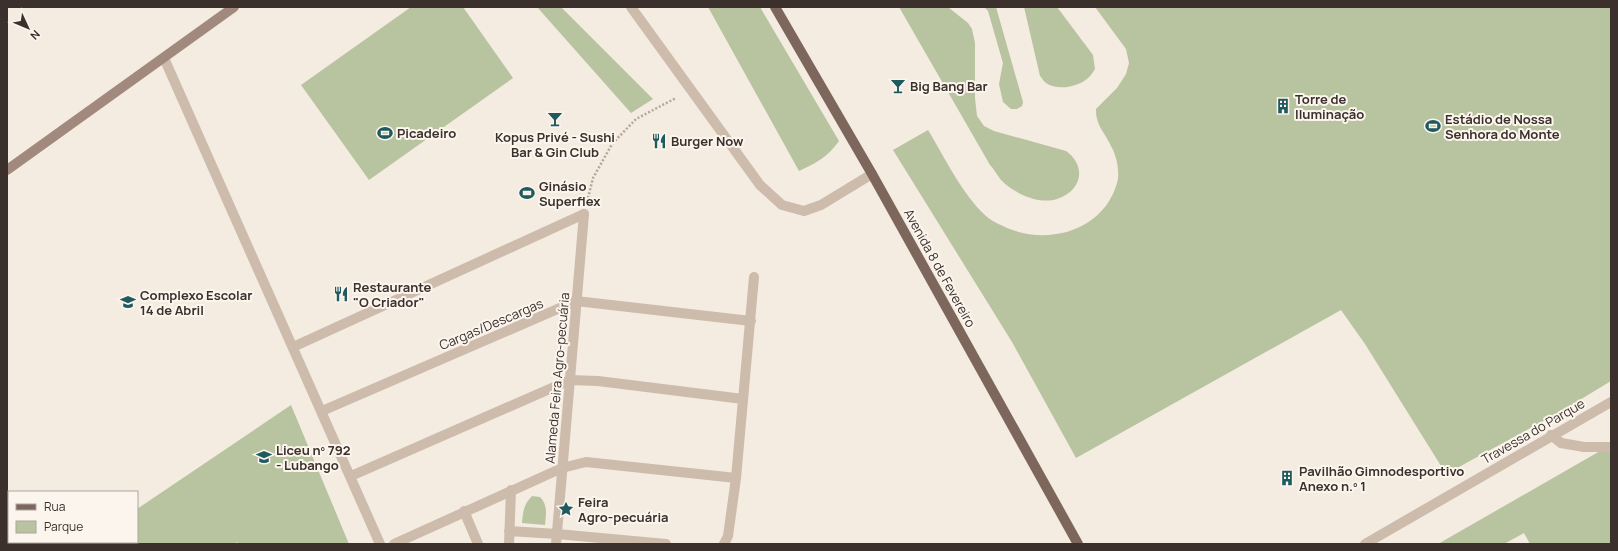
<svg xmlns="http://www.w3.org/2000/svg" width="1618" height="551" viewBox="0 0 1618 551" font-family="Manrope,sans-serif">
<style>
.green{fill:#b8c4a0}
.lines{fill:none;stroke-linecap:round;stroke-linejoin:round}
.path{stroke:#b9a596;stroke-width:2.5;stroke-dasharray:2 2;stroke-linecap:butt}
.lane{stroke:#cdbbac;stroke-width:10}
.street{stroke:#cdbbac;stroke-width:10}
.secondary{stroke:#a18a7d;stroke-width:10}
.primary{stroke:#7d675c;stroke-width:10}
.labels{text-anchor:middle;stroke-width:4;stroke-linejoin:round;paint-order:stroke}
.poi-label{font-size:13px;font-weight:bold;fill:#3b302b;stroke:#fbf5ee;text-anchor:start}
.street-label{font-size:13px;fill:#3b302b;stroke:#fbf5ee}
</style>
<rect width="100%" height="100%" fill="#f4ebe1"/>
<path class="green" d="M 411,7 L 463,7 L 513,78 L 369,180 L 301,85 Z
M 537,7 L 561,7 L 653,99 L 631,113 Z
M 708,7 L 760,7 L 839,141 C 828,157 816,163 799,171 Z
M 899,7 L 948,7 L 968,23 L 972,29 L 975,43 L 975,98 L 977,116 L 984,126 L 994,131 L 1066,151 C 1087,166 1082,191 1057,199 C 1038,205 1014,193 1001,180 C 997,175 994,169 990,165 Z
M 984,7 L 996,7 L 1023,102 L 1022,106 L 1017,109 L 1011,109 L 1003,102 L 999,84 L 1003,63 L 988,11 Z
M 1024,7 L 1057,7 L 1093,55 L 1095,69 C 1093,72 1090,77 1087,79 C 1077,87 1057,91 1046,83 C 1044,82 1042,78 1040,76 Z
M 1095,7 L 1611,7 L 1611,381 L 1560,412 L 1446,474 L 1365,344 L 1341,310 L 1076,458 L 1012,342 L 893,150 L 928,130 C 945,158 962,194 986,216 C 991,221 1001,225 1007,228 C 1049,246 1104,230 1117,183 C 1120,173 1117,157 1112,148 C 1106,134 1095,125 1096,109 L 1117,88 L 1126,74 L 1129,63 L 1126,49 Z
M 291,405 L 349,544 L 238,544 L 237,542 L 234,544 L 86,544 L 89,542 L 137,542 L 137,509 Z
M 1607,447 L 1611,453 L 1611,544 L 1530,544 L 1524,533 L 1504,544 L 1438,544 Z
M 532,496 L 540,497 C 548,505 546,514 545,525 L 522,523 C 523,511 524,504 532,496 Z"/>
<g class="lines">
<path class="path" d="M 588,198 L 593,178 L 612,144 L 636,119 L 676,98"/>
<path class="lane" d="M 631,7 L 760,185 L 782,205 L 804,211 L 821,205 L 872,174
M 164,58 L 380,544
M 293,347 L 584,214
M 322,411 L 576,301 L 751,321
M 1551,435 L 1561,443 L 1584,447 L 1611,447
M 562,468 L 586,462 L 736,478
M 351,476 L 570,380 L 598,381 L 743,399
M 557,534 L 666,544
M 724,544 L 728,536 L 736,478 L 754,277"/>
<path class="street" d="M 464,511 L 478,544
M 509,531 L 557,534
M 394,544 L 562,468
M 509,544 L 511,490
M 556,544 L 584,214
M 1365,544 L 1611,402"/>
<path class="secondary" d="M 7,170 L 234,7"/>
<path class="primary" d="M 775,7 L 872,174 L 1078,544"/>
</g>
<defs>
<g id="bar-bare" transform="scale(1.2)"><path d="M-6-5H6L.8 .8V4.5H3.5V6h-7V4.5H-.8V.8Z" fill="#1f5a5e" stroke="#fbf5ee" stroke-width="2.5" paint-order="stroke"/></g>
<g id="building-bare" transform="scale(1.2)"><path d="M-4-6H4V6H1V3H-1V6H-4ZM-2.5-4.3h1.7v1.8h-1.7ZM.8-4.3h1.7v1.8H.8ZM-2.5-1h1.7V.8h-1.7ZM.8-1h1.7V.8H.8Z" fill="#1f5a5e" stroke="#fbf5ee" stroke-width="2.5" paint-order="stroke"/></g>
<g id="stadium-bare" transform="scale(1.2)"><path d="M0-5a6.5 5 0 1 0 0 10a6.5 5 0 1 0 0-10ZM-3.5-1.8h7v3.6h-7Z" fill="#1f5a5e" stroke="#fbf5ee" stroke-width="2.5" paint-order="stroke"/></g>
<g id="restaurant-bare" transform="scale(1.2)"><path d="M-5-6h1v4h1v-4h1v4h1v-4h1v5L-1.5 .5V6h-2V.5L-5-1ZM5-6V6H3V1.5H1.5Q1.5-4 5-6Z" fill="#1f5a5e" stroke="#fbf5ee" stroke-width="2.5" paint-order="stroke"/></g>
<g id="school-bare" transform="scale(1.2)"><path d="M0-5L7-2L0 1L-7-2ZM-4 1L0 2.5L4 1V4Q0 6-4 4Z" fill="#1f5a5e" stroke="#fbf5ee" stroke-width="2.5" paint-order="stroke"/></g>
<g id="sight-bare" transform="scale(1.2)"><path d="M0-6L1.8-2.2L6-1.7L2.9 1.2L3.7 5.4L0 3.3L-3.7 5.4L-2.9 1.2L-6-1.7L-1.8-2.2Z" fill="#1f5a5e" stroke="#fbf5ee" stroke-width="2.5" paint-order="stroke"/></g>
</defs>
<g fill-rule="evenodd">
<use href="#bar-bare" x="898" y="86"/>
<use href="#building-bare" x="1283" y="106"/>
<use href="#bar-bare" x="555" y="119"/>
<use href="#stadium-bare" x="1433" y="126"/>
<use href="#stadium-bare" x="385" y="133"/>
<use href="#restaurant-bare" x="659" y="141"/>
<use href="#stadium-bare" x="527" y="193"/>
<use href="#restaurant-bare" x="341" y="294"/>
<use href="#school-bare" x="128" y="302"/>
<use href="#school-bare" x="264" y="457"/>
<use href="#building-bare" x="1287" y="478"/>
<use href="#sight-bare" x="566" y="509"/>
</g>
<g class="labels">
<g class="poi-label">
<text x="910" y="91">Big Bang Bar</text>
<text x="1295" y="104">Torre de<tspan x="1295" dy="15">Iluminação</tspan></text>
<text x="1445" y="124">Estádio de Nossa<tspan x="1445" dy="15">Senhora do Monte</tspan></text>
<text x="397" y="138">Picadeiro</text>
<text x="555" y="142" text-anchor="middle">Kopus Privé - Sushi<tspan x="555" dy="15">Bar &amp; Gin Club</tspan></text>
<text x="671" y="146">Burger Now</text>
<text x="539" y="191">Ginásio<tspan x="539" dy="15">Superflex</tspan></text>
<text x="353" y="292">Restaurante<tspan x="353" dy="15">"O Criador"</tspan></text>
<text x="140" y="300">Complexo Escolar<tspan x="140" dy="15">14 de Abril</tspan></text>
<text x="276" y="455">Liceu nº 792<tspan x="276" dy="15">- Lubango</tspan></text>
<text x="1299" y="476">Pavilhão Gimnodesportivo<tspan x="1299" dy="15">Anexo n.º 1</tspan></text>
<text x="578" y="507">Feira<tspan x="578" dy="15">Agro-pecuária</tspan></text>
</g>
<g class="street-label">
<text transform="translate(940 268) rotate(61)" y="5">Avenida 8 de Fevereiro</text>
<text transform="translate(491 324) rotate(-23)" y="5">Cargas/Descargas</text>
<text transform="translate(557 378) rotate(-85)" y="5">Alameda Feira Agro-pecuária</text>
<text transform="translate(1533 431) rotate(-30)" y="5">Travessa do Parque</text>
</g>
</g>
<rect width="1618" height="551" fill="none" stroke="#3b302b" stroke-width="16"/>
<rect x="8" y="491" width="130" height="52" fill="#fbf5ee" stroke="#aea6a0"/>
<rect x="16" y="504" width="20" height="6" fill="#7d675c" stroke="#aea6a0"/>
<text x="44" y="511" font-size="12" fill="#3b302b">Rua</text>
<rect x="16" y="521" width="20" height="12" fill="#b8c4a0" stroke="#aea6a0"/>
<text x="44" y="531" font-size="12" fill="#3b302b">Parque</text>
<g transform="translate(28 28) rotate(134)" stroke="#fbf5ee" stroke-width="3" paint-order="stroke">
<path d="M0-3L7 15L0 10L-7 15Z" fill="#3b302b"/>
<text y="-6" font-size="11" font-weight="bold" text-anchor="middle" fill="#3b302b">N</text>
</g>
</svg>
